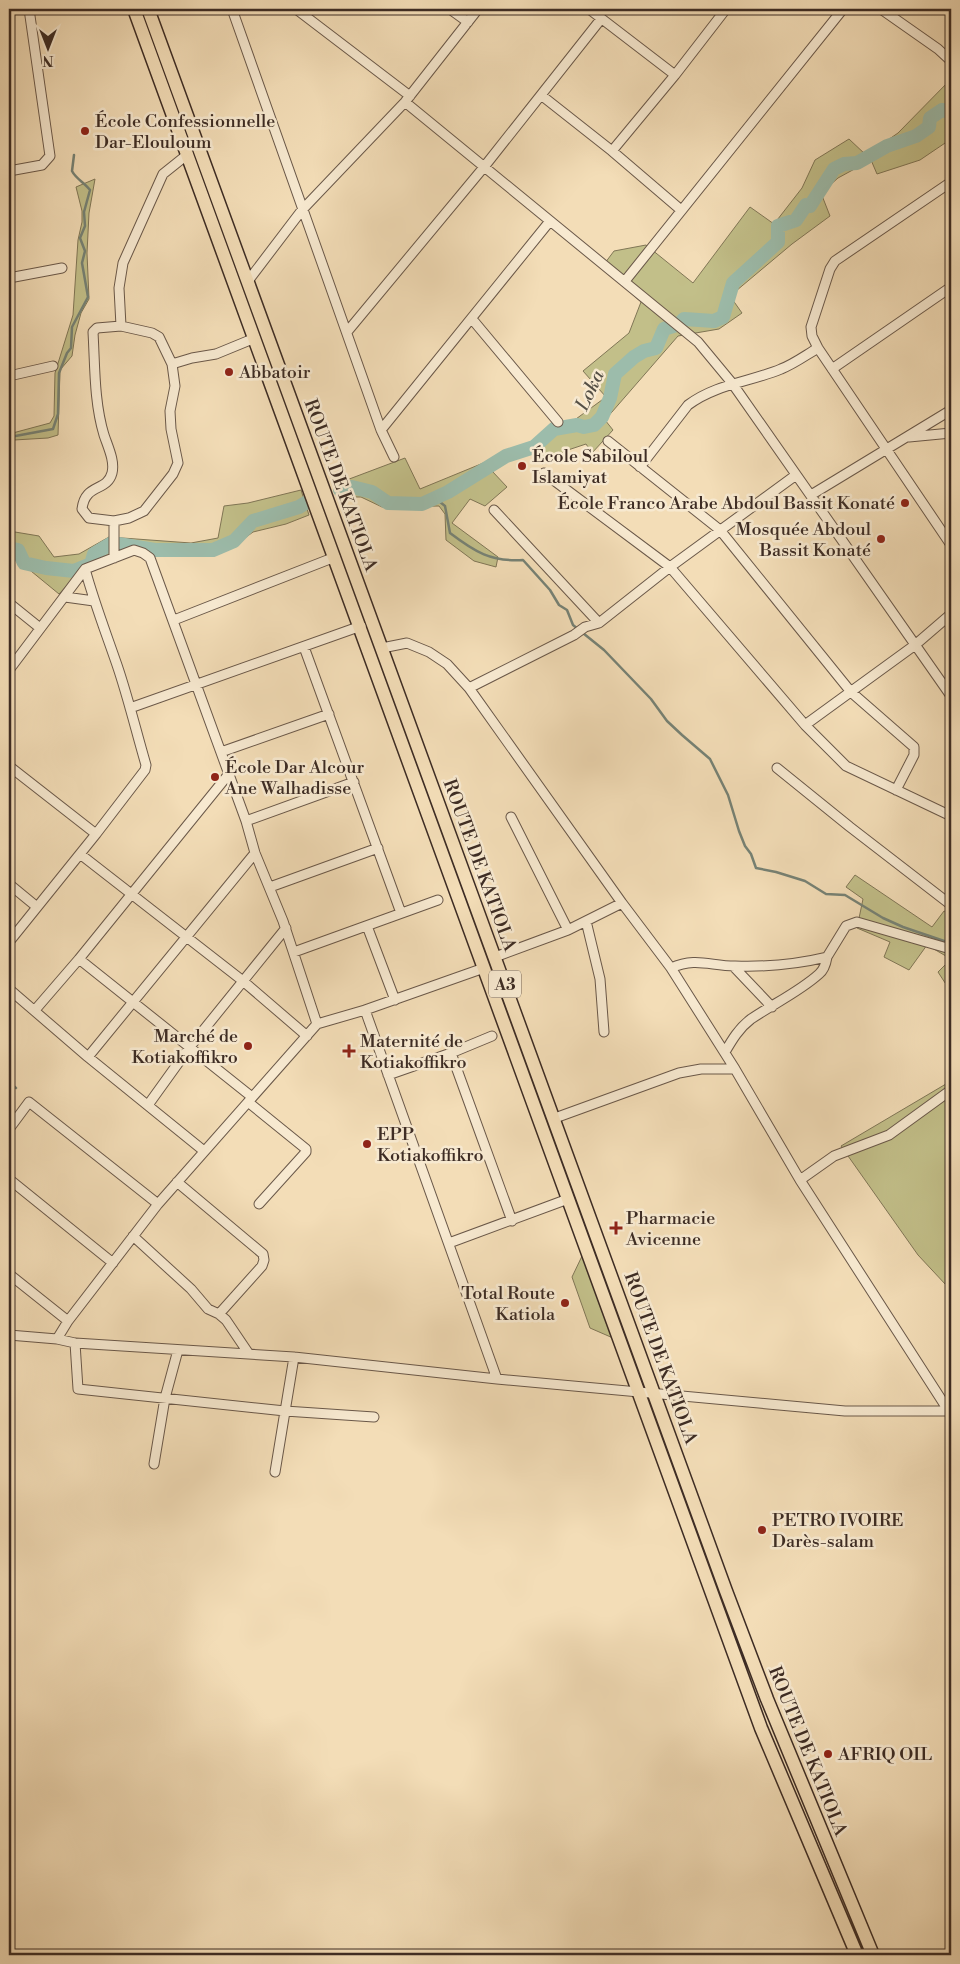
<svg xmlns="http://www.w3.org/2000/svg" width="960" height="1964" viewBox="0 0 960 1964" font-family="'Libre Bodoni',serif">
<style>
.green{fill:#c2bf89;stroke:#807656}
.lines{fill:none;stroke-linecap:round;stroke-linejoin:round}
.stream{stroke:#768275;stroke-width:2.5}
.river{stroke:#9cbcab;stroke-width:14}
.minor-casing{stroke:#6a5849;stroke-width:11}
.highway-casing{stroke:#3d2c24;stroke-width:15}
.minor{stroke:#f7e9d0;stroke-width:9}
.highway{stroke:#f3ddb7;stroke-width:12}
.poi-dot{fill:#8f2418;stroke:#f7e9d0;stroke-width:2}
.labels{text-anchor:middle;stroke-width:5;stroke-linejoin:round;paint-order:stroke}
.shield{fill:#f7e9d0;stroke:#756558;stroke-width:1}
.shield-label{font-size:16px;font-weight:bold;fill:#3d2c24}
.poi-label{font-size:18px;fill:#3d2c24;stroke:#f7e9d0;text-anchor:start}
.street-label{font-size:18px;fill:#3d2c24;stroke:#f7e9d0}
.water-label{font-size:19px;font-style:italic;fill:#555046;stroke:#f7e9d0}
</style>
<rect width="100%" height="100%" fill="#f3ddb7"/>
<filter id="stains"><feTurbulence type="fractalNoise" baseFrequency=".004" numOctaves="4"/><feColorMatrix values="0 0 0 0 .2 0 0 0 0 .09 0 0 0 0 .02 0 0 0 .5 -.17"/></filter>
<radialGradient id="worn" r=".72"><stop offset=".6" stop-color="#630" stop-opacity="0"/><stop offset="1" stop-color="#630" stop-opacity=".3"/></radialGradient>
<path class="green" d="M 951,79 L 951,139 L 920,160 L 877,174 L 871,160 L 838,178 L 821,193 L 830,216 L 792,244 L 730,296 L 742,313 L 719,329 L 678,336 L 605,420 L 613,430 L 592,453 L 586,444 L 568,450 L 542,464 L 530,452 L 508,460 L 492,471 L 507,487 L 485,506 L 470,499 L 452,523 L 498,557 L 496,567 L 474,561 L 446,540 L 445,514 L 439,506 L 382,507 L 361,497 L 340,497 L 336,484 L 405,458 L 420,489 L 532,443 L 565,427 L 606,397 L 583,371 L 629,333 L 641,302 L 602,267 L 614,251 L 646,245 L 693,283 L 750,207 L 774,224 L 802,188 L 815,160 L 849,139 L 866,155 L 898,133 Z
M 95,179 L 89,213 L 87,253 L 89,299 L 81,313 L 75,335 L 72,356 L 60,370 L 58,435 L 48,438 L 14,440 L 9,459 L 9,434 L 50,423 L 54,416 L 55,373 L 73,315 L 78,240 L 82,222 L 82,211 L 76,187 Z
M 301,490 L 309,515 L 286,524 L 253,532 L 234,546 L 195,556 L 128,548 L 87,564 L 59,594 L 9,553 L 9,531 L 39,536 L 54,557 L 79,554 L 109,537 L 191,543 L 218,538 L 224,506 L 248,503 Z
M 855,875 L 932,927 L 944,911 L 951,914 L 951,992 L 938,972 L 951,959 L 927,945 L 909,970 L 884,957 L 890,942 L 857,928 L 863,899 L 846,887 Z
M 951,1081 L 951,1286 L 946,1285 L 918,1255 L 841,1146 Z
M 583,1254 L 613,1338 L 590,1328 L 572,1277 Z"/>
<g class="lines">
<path class="stream" d="M 9,440 L 10,437 L 53,429 L 58,414 L 59,373 L 67,353 L 71,348 L 72,327 L 88,297 L 82,263 L 85,251 L 80,238 L 85,226 L 84,212 L 90,190 C 84,182 76,179 72,171 L 74,155
M 9,446 L 9,452
M 435,498 L 445,506 L 450,533 C 475,552 491,562 523,560 L 550,590 L 559,605 L 567,610 L 573,625 L 604,650 L 651,699 L 667,721 L 682,735 L 710,759 L 728,795 L 739,831 L 745,846 L 751,854 L 756,868 L 776,872 L 805,881 L 826,894 L 845,895 L 883,918 L 903,927 L 950,943
M 9,1082 L 16,1088"/>
<path class="river" d="M 340,490 L 352,487 L 372,492 L 388,503 L 422,504 L 448,492 L 506,456 L 534,447 L 554,429 L 577,425 L 584,427 L 594,425 L 602,417 L 610,398 L 615,374 L 634,357 L 644,351 L 656,348 L 664,329 L 679,324 L 684,319 L 714,321 L 723,317 L 733,283 L 778,242 L 778,226 L 796,220 L 806,205 L 810,206 L 834,169 L 844,164 L 857,163 L 887,146 L 916,136 L 929,127 L 930,118 L 942,110 L 951,111
M 9,548 L 18,550 L 24,563 L 46,568 L 74,571 L 91,564 L 94,554 L 112,543 L 155,550 L 213,550 L 234,541 L 253,521 L 299,507 L 307,502"/>
<g class="minor-casing">
<path id="minor" d="M 232,9 L 381,430 L 394,457
M 296,9 L 410,96
M 450,9 L 468,22
M 589,9 L 675,75
M 881,9 L 938,49 L 951,61
M 541,95 L 612,151 L 681,210
M 405,102 L 698,342 L 732,383 L 951,696
M 612,151 L 675,75 L 726,9
M 9,171 L 42,165 L 50,156 L 29,9
M 951,182 L 835,261 L 830,269 L 811,327 L 812,336 L 818,348 L 951,545
M 9,278 L 62,268
M 248,281 L 302,210 L 405,102 L 478,9
M 625,281 L 843,9
M 472,319 L 558,422
M 347,332 L 484,167 L 601,19
M 172,364 L 192,358 L 216,354 L 255,338
M 832,369 L 951,287
M 9,376 L 53,366
M 381,430 L 550,221
M 909,437 L 951,433
M 608,441 L 720,530 L 851,692 L 914,747 L 914,755 L 896,790
M 640,467 L 688,405 C 716,384 750,382 781,369 C 794,364 806,355 818,348
M 544,473 L 670,567 L 805,725 L 846,766 L 951,816
M 811,495 L 951,410
M 494,510 L 599,623
M 114,521 L 129,518 L 144,511 L 173,474 L 178,463 L 171,429 L 170,411 L 175,386 L 172,364 L 159,337 L 152,333 L 121,326 L 119,288 L 123,263 L 163,174 L 188,154
M 114,558 L 114,521 L 89,518 L 82,509 C 85,483 107,492 112,473 C 115,461 108,447 104,435 C 94,402 95,366 93,332 L 97,328 L 121,326
M 65,597 L 94,601
M 9,603 L 40,628
M 174,620 L 335,557
M 304,647 L 401,913
M 382,648 L 407,643 L 429,652 L 447,664 L 469,688 L 622,903 L 671,968 L 735,1069 L 800,1180 L 948,1410
M 9,670 L 85,569 L 134,550 L 143,553 L 150,558 L 246,821 L 255,853 L 283,921 L 317,1024
M 469,688 L 574,635 L 585,627 L 599,623 L 670,567 L 796,475
M 130,708 L 361,626
M 805,725 L 915,645 L 951,614
M 221,752 L 329,714
M 9,766 L 96,834
M 777,768 L 850,827 L 951,905
M 511,817 L 568,930
M 246,821 L 354,782
M 80,854 L 243,981 L 307,1036
M 9,884 L 37,907
M 270,887 L 378,848
M 586,921 L 600,979 L 604,1032
M 367,926 L 395,1000
M 9,942 L 96,834 L 145,770 L 146,765 C 136,731 128,697 117,665 C 106,633 94,602 85,569
M 294,952 L 438,900
M 495,957 L 568,930 L 622,903
M 79,959 L 252,1097
M 733,966 L 772,1007
M 671,968 C 696,957 710,966 735,966 C 765,967 798,964 827,957 L 846,926 L 857,922 L 947,948 L 951,946
M 9,989 L 88,1057 L 204,1151
M 35,1010 L 79,959 L 228,775
M 365,1010 L 497,1379
M 725,1052 C 732,1040 739,1028 751,1019 C 773,1004 799,992 819,974 C 824,970 826,963 827,957
M 451,1053 L 512,1221
M 88,1057 L 255,853
M 388,1075 L 451,1053 L 492,1036
M 248,1102 L 306,1149 L 306,1152 L 259,1204
M 148,1105 L 189,1048 L 286,928
M 555,1118 L 679,1073 L 701,1069 L 735,1069
M 9,1129 L 29,1102 L 158,1204
M 9,1179 L 113,1263
M 800,1180 L 834,1156 L 889,1135 L 951,1090
M 177,1182 L 263,1254 L 264,1260 L 262,1266 L 219,1314
M 133,1236 L 191,1289 L 208,1309 L 219,1314 L 226,1320 L 249,1354
M 449,1243 L 568,1199
M 9,1274 L 68,1321
M 9,1335 L 57,1339 L 75,1343 L 294,1357 L 497,1379 L 845,1411 L 951,1411
M 57,1339 L 68,1321 L 158,1204 L 317,1024 L 365,1010 L 484,968
M 75,1343 L 78,1389 L 285,1411 L 374,1417
M 154,1464 L 165,1398 L 178,1350
M 275,1472 L 294,1357"/>
</g>
<g class="highway-casing">
<path id="highway" d="M 134,9 L 761,1728 L 857,1955
M 148,9 L 726,1591 L 767,1699 L 873,1955"/>
</g>
<use href="#minor" class="minor"/>
<use href="#highway" class="highway"/>
</g>
<g class="poi-dot">
<circle cx="85" cy="131" r="5"/>
<circle cx="229" cy="372" r="5"/>
<circle cx="522" cy="466" r="5"/>
<circle cx="905" cy="503" r="5"/>
<circle cx="881" cy="539" r="5"/>
<circle cx="215" cy="777" r="5"/>
<circle cx="248" cy="1046" r="5"/>
<path d="M346.5 1043.5h5v5h5v5h-5v5h-5v-5h-5v-5h5z"/>
<circle cx="367" cy="1144" r="5"/>
<path d="M613.5 1220.5h5v5h5v5h-5v5h-5v-5h-5v-5h5z"/>
<circle cx="565" cy="1303" r="5"/>
<circle cx="762" cy="1530" r="5"/>
<circle cx="828" cy="1754" r="5"/>
</g>
<g class="labels">
<rect class="shield" x="489" y="970.5" width="32" height="27" rx="4"/>
<g class="shield-label">
<text x="505" y="990">A3</text>
</g>
<g class="poi-label">
<text x="95" y="127">École Confessionnelle<tspan x="95" dy="21">Dar-Elouloum</tspan></text>
<text x="239" y="378">Abbatoir</text>
<text x="532" y="462">École Sabiloul<tspan x="532" dy="21">Islamiyat</tspan></text>
<text x="895" y="509" text-anchor="end">École Franco Arabe Abdoul Bassit Konaté</text>
<text x="871" y="535" text-anchor="end">Mosquée Abdoul<tspan x="871" dy="21">Bassit Konaté</tspan></text>
<text x="225" y="773">École Dar Alcour<tspan x="225" dy="21">Ane Walhadisse</tspan></text>
<text x="238" y="1042" text-anchor="end">Marché de<tspan x="238" dy="21">Kotiakoffikro</tspan></text>
<text x="360" y="1047">Maternité de<tspan x="360" dy="21">Kotiakoffikro</tspan></text>
<text x="377" y="1140">EPP<tspan x="377" dy="21">Kotiakoffikro</tspan></text>
<text x="626" y="1224">Pharmacie<tspan x="626" dy="21">Avicenne</tspan></text>
<text x="555" y="1299" text-anchor="end">Total Route<tspan x="555" dy="21">Katiola</tspan></text>
<text x="772" y="1526">PETRO IVOIRE<tspan x="772" dy="21">Darès-salam</tspan></text>
<text x="838" y="1760">AFRIQ OIL</text>
</g>
<g class="street-label">
<text transform="translate(341 485) rotate(70)" y="6">ROUTE DE KATIOLA</text>
<text transform="translate(480 865) rotate(70)" y="6">ROUTE DE KATIOLA</text>
<text transform="translate(661 1358) rotate(70)" y="6">ROUTE DE KATIOLA</text>
<text transform="translate(808 1751) rotate(68)" y="6">ROUTE DE KATIOLA</text>
</g>
<g class="water-label">
<text transform="translate(589 390) rotate(-65)" y="7">Loka</text>
</g>
</g>
<rect width="960" height="1964" fill="none" stroke="#f3ddb7" stroke-width="30"/>
<rect x="10" y="10" width="940" height="1944" fill="none" stroke="#3d2c24" stroke-width="2.5"/>
<rect x="15" y="15" width="930" height="1934" fill="none" stroke="#3d2c24"/>
<g transform="translate(48 48) rotate(180)" stroke="#f7e9d0" stroke-width="4" paint-order="stroke">
<path d="M0-4L9 19L0 12L-9 19Z" fill="#3d2c24"/>
<text y="-8" font-size="14" font-weight="bold" text-anchor="middle" fill="#3d2c24">N</text>
</g>
<rect width="100%" height="100%" filter="url(#stains)"/>
<rect width="100%" height="100%" fill="url(#worn)"/>
</svg>
